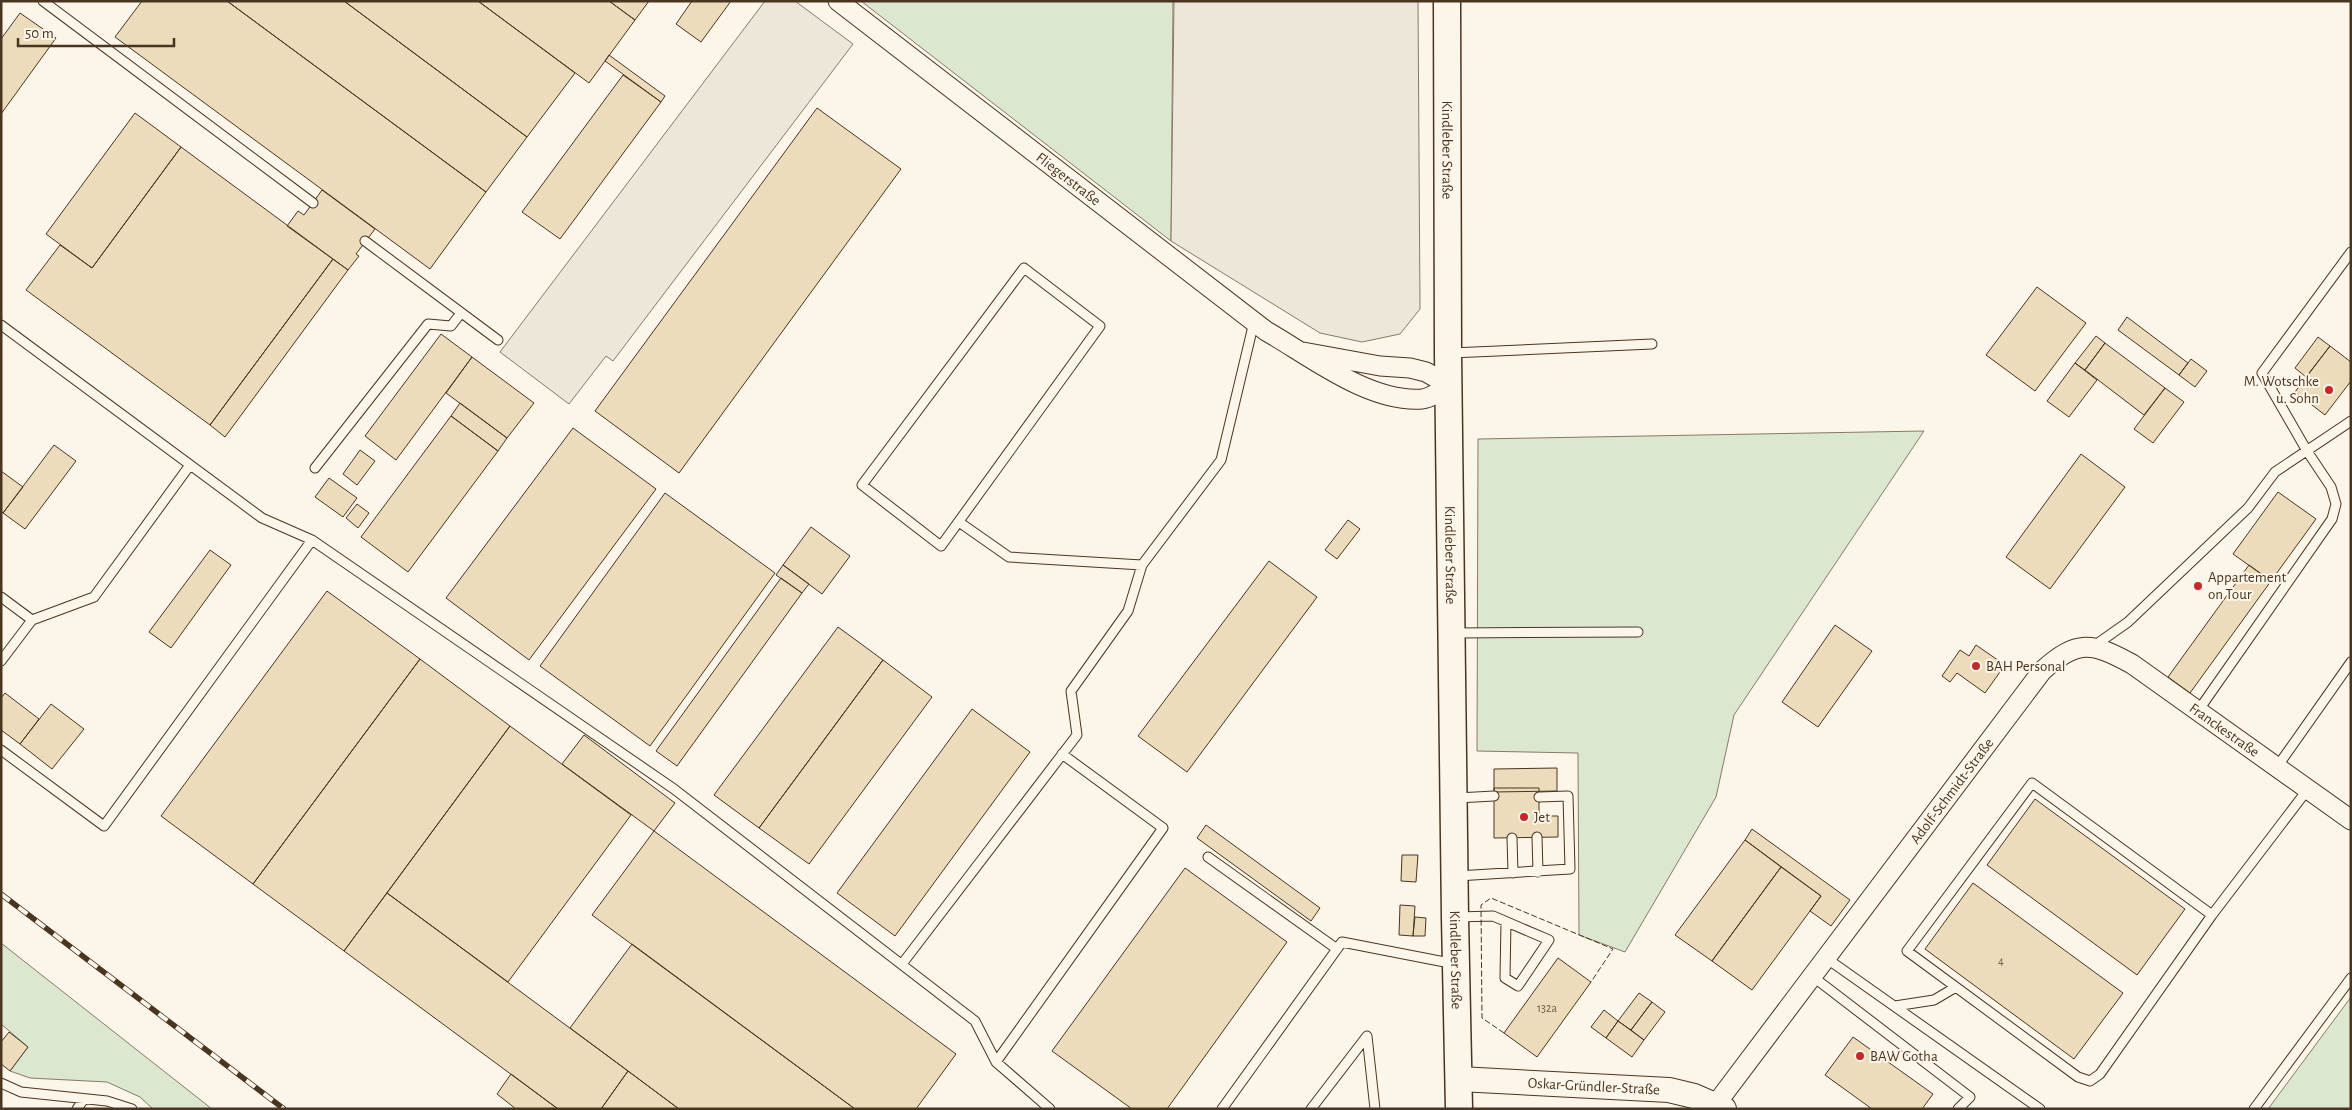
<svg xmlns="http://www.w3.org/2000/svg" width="2352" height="1110" viewBox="0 0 2352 1110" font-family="'Alegreya Sans',sans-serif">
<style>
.green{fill:#dce7d0;stroke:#887966}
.parking{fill:#ede7d9;stroke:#887966}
.building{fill:#ecdcbc;stroke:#4a3520}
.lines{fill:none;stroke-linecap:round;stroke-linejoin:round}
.service-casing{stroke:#4a3520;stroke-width:11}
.minor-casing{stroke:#4a3520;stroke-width:21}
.tertiary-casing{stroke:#4a3520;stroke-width:26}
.secondary-casing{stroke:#4a3520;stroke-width:29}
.service{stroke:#fbf6e9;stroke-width:9}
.minor{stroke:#fbf6e9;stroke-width:19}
.tertiary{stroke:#fbf6e9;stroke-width:24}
.secondary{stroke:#fbf6e9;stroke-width:26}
.rail-casing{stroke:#4a3520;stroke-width:5.5}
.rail{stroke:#fbf6e9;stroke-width:4;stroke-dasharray:11;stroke-linecap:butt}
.fence{stroke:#4a3520;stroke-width:1;stroke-dasharray:6 2.5;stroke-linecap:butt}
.poi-dot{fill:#c62828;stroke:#fbf6e9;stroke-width:2}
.labels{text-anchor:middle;stroke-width:4;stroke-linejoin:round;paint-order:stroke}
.number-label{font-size:12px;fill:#725f47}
.street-label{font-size:15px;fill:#4a3520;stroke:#fbf6e9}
.poi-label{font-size:15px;fill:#4a3520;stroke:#fbf6e9;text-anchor:start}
</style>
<rect width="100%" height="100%" fill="#fbf6e9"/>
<path class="green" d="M 861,1 L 1173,1 L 1171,241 Z
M 1924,431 L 1734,715 L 1716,797 L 1625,952 L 1579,935 L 1578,753 L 1477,751 L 1478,439 Z
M 1,943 L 212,1109 L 153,1109 L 140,1097 L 107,1082 L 30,1078 L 10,1071 L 28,1047 L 1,1024 Z
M 2351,997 L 2351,1109 L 2268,1109 Z"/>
<path class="parking" d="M 765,1 L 795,1 L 853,44 L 613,361 L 606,356 L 569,404 L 500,352 Z
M 1174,1 L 1418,1 L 1420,309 L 1400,334 L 1362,342 L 1320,333 L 1171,241 Z"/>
<path class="building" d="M 142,1 L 227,1 L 486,192 L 430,269 L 115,37 Z
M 227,1 L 344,1 L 527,137 L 486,192 Z
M 344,1 L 478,1 L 575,73 L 527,137 Z
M 478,1 L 609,1 L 635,20 L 589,83 Z
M 609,1 L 649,1 L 635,20 Z
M 692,1 L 731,1 L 701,42 L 676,24 Z
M 20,13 L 56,38 L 1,114 L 1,39 Z
M 609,55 L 665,96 L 661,102 L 605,61 Z
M 623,75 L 661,102 L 560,239 L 522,212 Z
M 817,108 L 901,169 L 679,473 L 595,411 Z
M 135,113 L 181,147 L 92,268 L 46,234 Z
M 181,147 L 333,259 L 210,425 L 26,290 L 60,245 L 92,268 Z
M 322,190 L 375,229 L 356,254 L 359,256 L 348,270 L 287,226 L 298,211 L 304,215 Z
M 333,259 L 348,270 L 225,437 L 210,425 Z
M 2037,287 L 2086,323 L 2035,391 L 1986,355 Z
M 2127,317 L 2188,363 L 2179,375 L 2118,330 Z
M 441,334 L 472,357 L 396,460 L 365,436 Z
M 2096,336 L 2105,343 L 2085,370 L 2075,363 Z
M 2318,337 L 2330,346 L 2306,377 L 2295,368 Z
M 2105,343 L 2165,388 L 2144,415 L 2085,370 Z
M 2330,346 L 2351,362 L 2351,381 L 2325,415 L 2295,392 Z
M 472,357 L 534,403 L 507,438 L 446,393 Z
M 2191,359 L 2207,371 L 2195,387 L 2179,375 Z
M 2075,363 L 2097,380 L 2069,417 L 2047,401 Z
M 2165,388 L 2184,402 L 2153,443 L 2134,429 Z
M 460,403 L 507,438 L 498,451 L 451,416 Z
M 451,416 L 498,451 L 408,572 L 361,537 Z
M 573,428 L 656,489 L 529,660 L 446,598 Z
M 54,445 L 76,461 L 25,529 L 3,513 Z
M 360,450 L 375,461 L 357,485 L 343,474 Z
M 2081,454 L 2125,487 L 2050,589 L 2006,557 Z
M 1,471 L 23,487 L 3,513 L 1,511 Z
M 329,478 L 357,498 L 343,517 L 315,497 Z
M 2278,492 L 2316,519 L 2271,581 L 2233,554 Z
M 665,493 L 775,573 L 650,746 L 540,666 Z
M 357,504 L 369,513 L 358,528 L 346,518 Z
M 1348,520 L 1360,529 L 1337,559 L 1325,550 Z
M 811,527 L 850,556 L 822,594 L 783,565 Z
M 210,550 L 231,565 L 171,648 L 149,632 Z
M 1269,561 L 1317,597 L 1187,772 L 1138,736 Z
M 783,565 L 809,584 L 802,593 L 776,575 Z
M 2249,565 L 2271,581 L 2190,693 L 2168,677 Z
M 781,578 L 802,593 L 677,766 L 656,751 Z
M 327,591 L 420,659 L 253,884 L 161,816 Z
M 1835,625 L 1872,651 L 1818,727 L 1782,702 Z
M 838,627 L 883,660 L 759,828 L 714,795 Z
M 1976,645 L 2005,665 L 1985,693 L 1957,673 L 1950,682 L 1942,676 L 1960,650 L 1969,656 Z
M 420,659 L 510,726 L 344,951 L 253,884 Z
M 883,660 L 932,697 L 809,864 L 759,828 Z
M 5,693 L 39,719 L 20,744 L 1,730 L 1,698 Z
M 51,704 L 84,729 L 52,769 L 20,744 Z
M 972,709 L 1030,752 L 895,936 L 837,893 Z
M 510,726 L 631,815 L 508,982 L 387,893 Z
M 584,735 L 675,803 L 654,831 L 562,764 Z
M 1557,768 L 1557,791 L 1494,792 L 1494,769 Z
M 1494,788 L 1539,788 L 1539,816 L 1558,816 L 1558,837 L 1494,838 Z
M 2035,799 L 2185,909 L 2137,975 L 1987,865 Z
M 1206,825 L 1320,908 L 1311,921 L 1197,838 Z
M 1752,829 L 1850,900 L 1831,926 L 1810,911 L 1821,896 L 1745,840 Z
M 654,831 L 956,1054 L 916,1109 L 855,1109 L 592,915 Z
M 1745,840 L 1781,867 L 1712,961 L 1675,935 Z
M 1402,855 L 1418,855 L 1416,882 L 1401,881 Z
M 1781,867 L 1821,896 L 1752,990 L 1712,961 Z
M 1185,868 L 1287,942 L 1167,1109 L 1132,1109 L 1052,1051 Z
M 1973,883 L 2123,993 L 2074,1059 L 1925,949 Z
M 387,893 L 628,1071 L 601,1109 L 558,1109 L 344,951 Z
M 1400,905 L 1415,906 L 1413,936 L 1399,935 Z
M 1415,917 L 1426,918 L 1425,936 L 1413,936 Z
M 632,944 L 855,1109 L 679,1109 L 628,1071 L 570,1028 Z
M 1558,958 L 1591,982 L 1537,1057 L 1504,1033 Z
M 1639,993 L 1652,1002 L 1631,1030 L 1618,1021 Z
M 1652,1002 L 1665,1012 L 1644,1040 L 1631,1030 Z
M 1604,1010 L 1618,1021 L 1606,1038 L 1591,1027 Z
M 1618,1021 L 1644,1040 L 1632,1057 L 1606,1038 Z
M 9,1032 L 28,1047 L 10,1071 L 1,1064 L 1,1042 Z
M 1853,1037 L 1933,1094 L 1922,1109 L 1872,1109 L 1825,1075 Z
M 628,1071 L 679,1109 L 601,1109 Z
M 511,1074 L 558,1109 L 516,1109 L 497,1094 Z"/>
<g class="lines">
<g class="service-casing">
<path id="service" d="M 43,1 L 313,203
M 365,241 L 498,340
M 1024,268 L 1100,326 L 941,546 L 862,485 Z
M 1,325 L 262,518 L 312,540 L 674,789 L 975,1021 L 996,1062 L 1050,1109
M 1451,353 L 1652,344
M 315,468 L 428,324 L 451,326 L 461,313
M 959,522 L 1009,557 L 1142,565
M 1,597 L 32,620 L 1,661
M 32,620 L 94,597 L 190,465
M 1454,633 L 1638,632
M 2094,646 L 2128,622 L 2248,508 L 2275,472 L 2351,421
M 2198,711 L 2332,519 L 2336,504 L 2331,487 L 2307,451 L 2262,373 L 2351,252
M 1,750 L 104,826 L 312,540
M 2277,767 L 2351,662
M 1457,798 L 1494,796
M 1537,837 L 1538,872
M 1512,838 L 1513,873
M 1208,857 L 1337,949
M 1457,876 L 1570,869 L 1568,796 L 1539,797
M 2212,915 L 2032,783 L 1907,951 L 2078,1077 L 2090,1081 L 2100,1074 L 2212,915 L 2308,789
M 1458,917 L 1493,916 L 1549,940 L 1518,986 L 1505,978 L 1506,922
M 1826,958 L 2040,1109
M 902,964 L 1077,735 L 1071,691 L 1128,611 L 1142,565 L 1221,460 L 1254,322
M 1812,976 L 1970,1097 L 1958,1109
M 1895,1006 L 1934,1000 L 1956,987
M 996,1062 L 1163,828 L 1062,754
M 1,1083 L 21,1092 L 107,1101 L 132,1109
M 77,1109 L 84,1099
M 1222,1109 L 1342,942 L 1455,964
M 1311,1109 L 1367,1036 L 1375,1109
M 2254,1109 L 2351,978"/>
</g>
<g class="minor-casing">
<g id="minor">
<path id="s1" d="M 838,1 L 1266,331 C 1310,356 1369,403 1422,399 C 1432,398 1441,390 1449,385 L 1426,372 L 1410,368 L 1380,366 L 1303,352"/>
<path id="s2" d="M 1716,1104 L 2042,671 C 2077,639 2092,642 2132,664 L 2351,820"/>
</g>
</g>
<g class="tertiary-casing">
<g id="tertiary">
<path id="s3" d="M 1459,1079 L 1669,1090 L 1694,1096 L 1724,1109"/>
</g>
</g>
<g class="secondary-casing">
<g id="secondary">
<path id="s4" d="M 1447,1 L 1448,354 L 1455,918 L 1459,1109"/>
</g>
</g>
<use href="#service" class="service"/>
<use href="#minor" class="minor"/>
<use href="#tertiary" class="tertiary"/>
<use href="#secondary" class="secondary"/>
<g class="rail-casing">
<path id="rail" d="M 1,894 L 284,1109"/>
</g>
<use href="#rail" class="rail"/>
<path class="fence" d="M 1504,1033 L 1482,1018 L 1481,905 L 1491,898 L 1613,949 L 1591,982"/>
</g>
<g class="poi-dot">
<circle cx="2329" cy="390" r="5"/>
<circle cx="2198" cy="586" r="5"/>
<circle cx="1976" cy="666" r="5"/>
<circle cx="1524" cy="817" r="5"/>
<circle cx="1860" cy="1056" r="5"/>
</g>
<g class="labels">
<g class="number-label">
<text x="2001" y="965">4</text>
<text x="1547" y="1012">132a</text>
</g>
<g class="street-label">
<text dy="5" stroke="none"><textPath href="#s4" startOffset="149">Kindleber Straße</textPath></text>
<text dy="5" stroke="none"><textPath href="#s1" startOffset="291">Fliegerstraße</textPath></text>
<text dy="5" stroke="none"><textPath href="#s4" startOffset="554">Kindleber Straße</textPath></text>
<text dy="5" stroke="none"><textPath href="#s2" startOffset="756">Franckestraße</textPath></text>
<text dy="5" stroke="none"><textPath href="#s2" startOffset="392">Adolf-Schmidt-Straße</textPath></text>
<text dy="5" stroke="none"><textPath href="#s4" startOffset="959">Kindleber Straße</textPath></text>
<text dy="5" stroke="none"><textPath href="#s3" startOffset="135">Oskar-Gründler-Straße</textPath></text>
</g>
<g class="poi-label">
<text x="2319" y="386" text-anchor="end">M. Wotschke<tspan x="2319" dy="17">u. Sohn</tspan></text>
<text x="2208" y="582">Appartement<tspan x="2208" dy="17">on Tour</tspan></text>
<text x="1986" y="671">BAH Personal</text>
<text x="1534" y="822">Jet</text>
<text x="1870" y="1061">BAW Gotha</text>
</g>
</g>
<rect width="2352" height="1110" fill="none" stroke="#4a3520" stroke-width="5"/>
<path d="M18 38v8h156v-8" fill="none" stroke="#4a3520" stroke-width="2.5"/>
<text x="25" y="38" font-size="15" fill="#4a3520" stroke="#fbf6e9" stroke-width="4" paint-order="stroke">50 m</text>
</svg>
